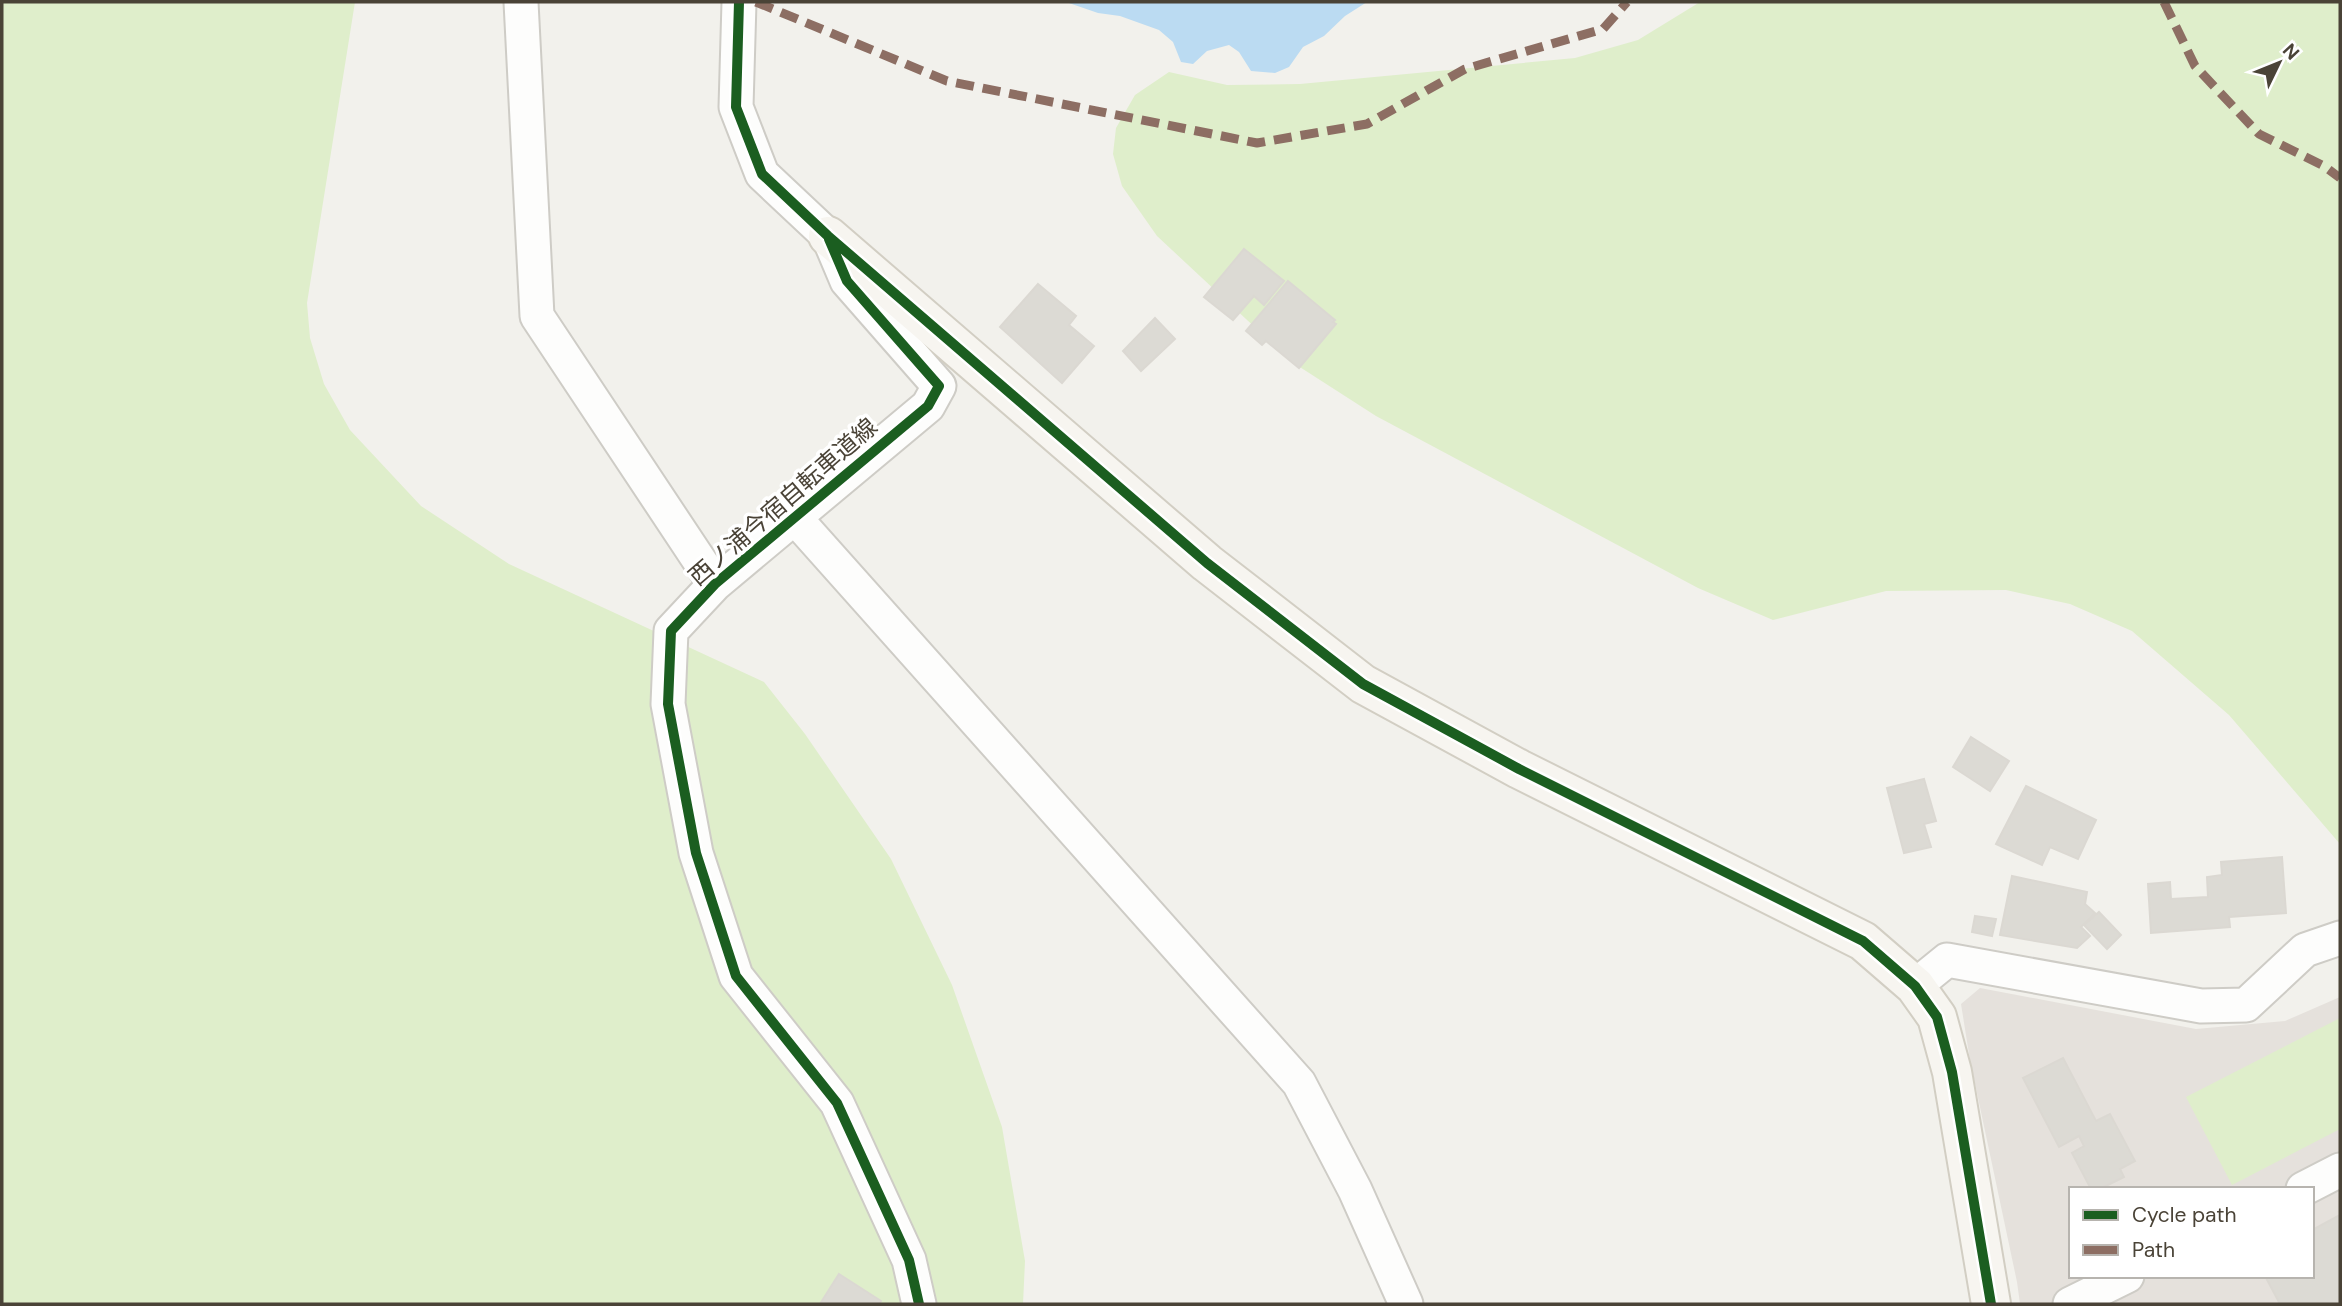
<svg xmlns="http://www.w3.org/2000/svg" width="2342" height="1306" viewBox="0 0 2342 1306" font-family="'DM Sans','Noto Sans JP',sans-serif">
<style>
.industrial{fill:#e5e1dc;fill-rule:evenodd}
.green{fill:#dfeecb}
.water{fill:#bbdbf2}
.building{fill:#dcdad4;stroke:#dbd8d2;stroke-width:2}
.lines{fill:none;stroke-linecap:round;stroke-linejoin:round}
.street-casing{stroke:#ceccc6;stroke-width:37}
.secondary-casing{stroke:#d2cec3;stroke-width:42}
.street{stroke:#fdfdfc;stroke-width:33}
.secondary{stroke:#f7f5f0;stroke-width:38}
.quiet{stroke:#8d6e63;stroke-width:9;stroke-dasharray:18 9;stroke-linecap:butt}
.cycleway-casing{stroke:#fff;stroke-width:15}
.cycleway{stroke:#1b5e20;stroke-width:10}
.labels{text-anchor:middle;stroke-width:7;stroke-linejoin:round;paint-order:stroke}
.street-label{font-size:24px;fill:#4a4337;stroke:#fff}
</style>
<rect width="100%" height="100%" fill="#f2f1ec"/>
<path class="industrial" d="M 1980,988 L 2196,1029 L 2285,1021 L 2340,997 L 2340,1304 L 2020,1304 L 2017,1282 L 1970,1060 L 1961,1004 ZM 2071,1189 L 2312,1189 L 2312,1276 L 2071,1276 Z"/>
<path class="green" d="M 2,2 L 355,2 L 307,303 L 310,338 L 324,384 L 350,430 L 421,506 L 509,564 L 764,682 L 805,734 L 891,859 L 952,985 L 1002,1127 L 1025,1261 L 1023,1304 L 2,1304 Z
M 1700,2 L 2340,2 L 2340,844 L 2229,715 L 2132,631 L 2070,604 L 2006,590 L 1886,591 L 1773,620 L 1698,588 L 1376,416 L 1292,362 L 1157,236 L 1122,186 L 1113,154 L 1116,128 L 1135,95 L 1169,72 L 1227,85 L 1300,84 L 1575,58 L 1638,40 Z
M 2340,1018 L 2340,1129 L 2232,1185 L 2186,1097 Z"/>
<path class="water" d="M 1066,2 L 1367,2 L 1345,16 L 1324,36 L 1303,47 L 1289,67 L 1275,73 L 1251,71 L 1239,52 L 1229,45 L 1207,51 L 1193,64 L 1181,62 L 1173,42 L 1159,30 L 1120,16 L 1098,13 Z"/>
<path class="building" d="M 1244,249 L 1284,281 L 1264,305 L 1254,296 L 1233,320 L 1204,297 Z
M 1288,281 L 1335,320 L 1333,322 L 1336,324 L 1299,368 L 1266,341 L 1262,345 L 1246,331 Z
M 1038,284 L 1076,316 L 1069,325 L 1094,346 L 1062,383 L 1000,327 Z
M 1155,318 L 1175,339 L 1141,371 L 1123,351 Z
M 1971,737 L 2009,761 L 1990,791 L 1953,767 Z
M 1924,779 L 1936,821 L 1924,824 L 1931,847 L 1904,853 L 1887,788 Z
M 2026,786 L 2096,820 L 2078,859 L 2050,847 L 2042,865 L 1996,844 Z
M 2282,857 L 2286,913 L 2229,917 L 2230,927 L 2151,933 L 2148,884 L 2170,882 L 2171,899 L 2208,897 L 2207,877 L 2222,875 L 2221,862 Z
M 2012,876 L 2087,892 L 2085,904 L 2095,913 L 2081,927 L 2090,936 L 2077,948 L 2000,935 Z
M 2099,912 L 2121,935 L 2107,949 L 2084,925 Z
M 1975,916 L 1996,919 L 1992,936 L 1972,932 Z
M 2063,1058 L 2096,1121 L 2110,1114 L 2135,1161 L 2120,1169 L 2124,1177 L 2100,1189 L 2091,1189 L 2072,1153 L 2084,1146 L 2079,1136 L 2059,1147 L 2023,1078 Z
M 2340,1215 L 2340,1304 L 2280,1304 L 2265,1276 L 2312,1276 L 2312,1230 Z
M 839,1274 L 881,1301 L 879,1304 L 820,1304 Z"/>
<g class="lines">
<g class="street-casing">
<path id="street" d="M 521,2 L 537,316 L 715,584
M 739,2 L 736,107 L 762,174 L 828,236 L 847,281 L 939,386 L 928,406 L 715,584 L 671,631 L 668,704 L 696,853 L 736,976 L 837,1103 L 909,1260 L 919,1304
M 795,518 L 1299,1083 L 1355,1190 L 1406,1304
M 1915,986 L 1947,960 L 2201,1006 L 2246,1005 L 2305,950 L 2340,938
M 2303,1189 L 2340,1170
M 2070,1304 L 2127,1276"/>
</g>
<g class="secondary-casing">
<path id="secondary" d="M 828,236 L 1207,563 L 1363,684 L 1519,769 L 1863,941 L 1915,986 L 1937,1017 L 1952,1072 L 1991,1304"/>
</g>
<use href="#street" class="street"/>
<use href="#secondary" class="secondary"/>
<path class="quiet" d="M 756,2 L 947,81 L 1257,143 L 1367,124 L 1465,69 L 1603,29 L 1627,2
M 2164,2 L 2195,66 L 2259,134 L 2324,166 L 2340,178"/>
<g class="cycleway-casing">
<path id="cycleway" d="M 739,2 L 736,107 L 762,174 L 828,236 L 1207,563 L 1363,684 L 1519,769 L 1863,941 L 1915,986 L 1937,1017 L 1952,1072 L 1991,1304
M 829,239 L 847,281 L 939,386 L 928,406 L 715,584 L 671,631 L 668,704 L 696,853 L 736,976 L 837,1103 L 909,1260 L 919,1304"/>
</g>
<use href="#cycleway" class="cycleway"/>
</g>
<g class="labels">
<g class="street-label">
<text transform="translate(783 502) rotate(-41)" y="8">西ノ浦今宿自転車道線</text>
</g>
</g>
<rect width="2342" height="1306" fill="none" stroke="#4a4337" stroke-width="7"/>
<rect x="2069" y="1187" width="245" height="91" fill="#ffffff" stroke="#b7b4af" stroke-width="2"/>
<rect x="2083" y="1210" width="35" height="10" fill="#1b5e20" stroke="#b7b4af" stroke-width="2"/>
<text x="2132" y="1222" font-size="21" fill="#4a4337">Cycle path</text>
<rect x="2083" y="1245" width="35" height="10" fill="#8d6e63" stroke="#b7b4af" stroke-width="2"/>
<text x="2132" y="1257" font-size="21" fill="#4a4337">Path</text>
<g transform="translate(2279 63) rotate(47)" stroke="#ffffff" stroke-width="5" paint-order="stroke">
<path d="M0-5L12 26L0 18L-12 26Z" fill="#4a4337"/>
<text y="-10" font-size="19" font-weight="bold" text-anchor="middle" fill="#4a4337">N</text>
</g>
</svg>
